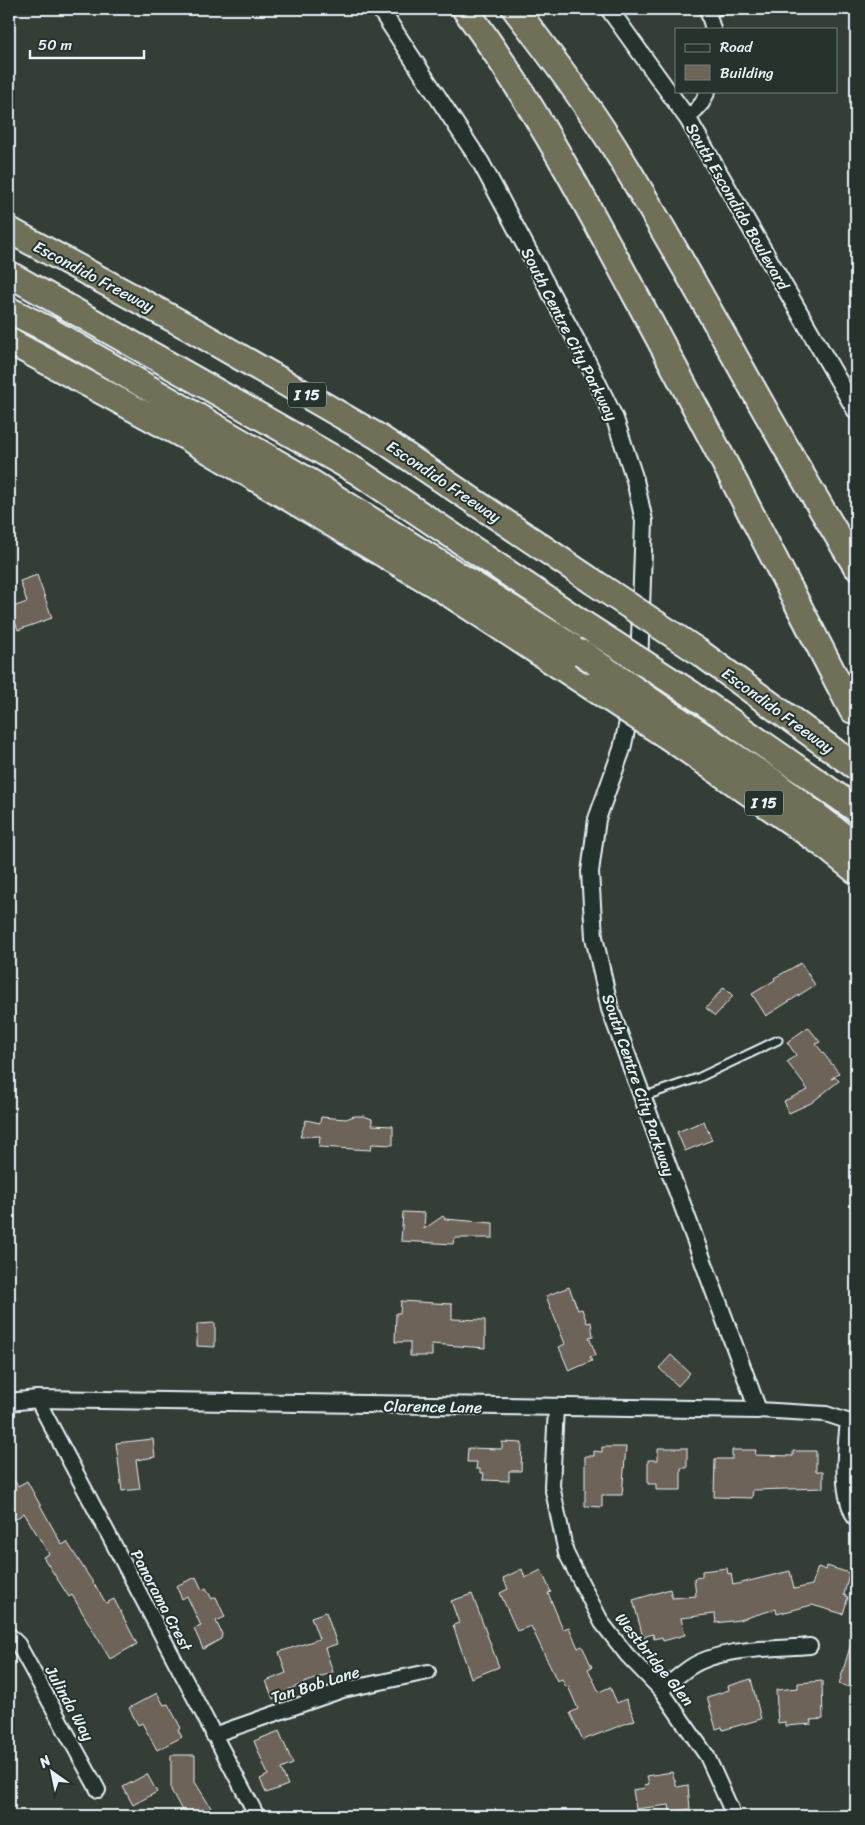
<svg xmlns="http://www.w3.org/2000/svg" width="865" height="1825" viewBox="0 0 865 1825" font-family="Sriracha,sans-serif">
<style>
.building{fill:#6e6458;stroke:#e8f1f8}
.lines{fill:none;stroke-linecap:round;stroke-linejoin:round}
.service-casing{stroke:#e8f1f8;stroke-width:11}
.minor-casing{stroke:#e8f1f8;stroke-width:18}
.tertiary-casing{stroke:#e8f1f8;stroke-width:20}
.motorway-casing{stroke:#e8f1f8;stroke-width:29}
.service{stroke:#26332d;stroke-width:7}
.minor{stroke:#26332d;stroke-width:14}
.tertiary{stroke:#26332d;stroke-width:16}
.motorway{stroke:#706f59;stroke-width:25}
.motorway-bridge-casing{stroke:#e8f1f8;stroke-width:29;stroke-linecap:butt}
.motorway-bridge{stroke:#706f59;stroke-width:25}
.labels{text-anchor:middle;stroke-width:4;stroke-linejoin:round;paint-order:stroke}
.shield{fill:#26332d;stroke:#aeb8bb;stroke-width:1}
.shield-label{font-size:15px;font-weight:bold;fill:#e8f1f8}
.street-label{font-size:16px;fill:#e8f1f8;stroke:#26332d}
</style>
<rect width="100%" height="100%" fill="#343d36"/>
<filter id="ink" filterUnits="userSpaceOnUse"><feTurbulence type="fractalNoise" baseFrequency=".02" numOctaves="2"/><feDisplacementMap in="SourceGraphic" scale="10" xChannelSelector="R" yChannelSelector="G"/><feConvolveMatrix kernelMatrix="1 2 1 2 8 2 1 2 1" color-interpolation-filters="sRGB"/></filter>
<g filter="url(#ink)">
<path class="building" d="M 37,575 L 52,618 L 18,630 L 10,608 L 27,602 L 20,581 Z
M 801,963 L 815,985 L 766,1016 L 752,994 L 775,980 L 774,978 Z
M 724,987 L 733,996 L 715,1016 L 706,1008 Z
M 808,1027 L 820,1042 L 816,1044 L 839,1073 L 831,1079 L 836,1077 L 839,1081 L 811,1103 L 789,1113 L 784,1101 L 808,1090 L 787,1062 L 796,1055 L 787,1042 Z
M 354,1116 L 364,1116 L 372,1119 L 372,1125 L 393,1126 L 393,1145 L 372,1144 L 371,1150 L 319,1147 L 320,1136 L 300,1137 L 306,1120 L 320,1123 L 321,1117 L 346,1119 Z
M 704,1121 L 712,1140 L 685,1151 L 677,1132 Z
M 403,1212 L 425,1213 L 424,1229 L 443,1216 L 445,1219 L 493,1223 L 493,1238 L 454,1238 L 453,1244 L 401,1241 Z
M 569,1287 L 578,1310 L 582,1309 L 587,1323 L 591,1322 L 593,1336 L 589,1337 L 596,1355 L 590,1357 L 592,1361 L 569,1371 L 559,1347 L 565,1344 L 546,1296 Z
M 401,1301 L 452,1304 L 452,1319 L 485,1320 L 485,1348 L 432,1344 L 432,1356 L 410,1356 L 410,1342 L 395,1342 L 396,1313 L 400,1313 Z
M 215,1323 L 215,1347 L 197,1346 L 197,1324 Z
M 671,1355 L 690,1373 L 678,1386 L 659,1368 Z
M 153,1439 L 155,1457 L 136,1460 L 140,1489 L 122,1491 L 116,1443 Z
M 502,1442 L 522,1443 L 521,1471 L 509,1471 L 509,1481 L 483,1480 L 484,1473 L 480,1473 L 480,1469 L 476,1469 L 477,1462 L 467,1462 L 468,1448 L 502,1449 Z
M 602,1447 L 626,1447 L 622,1495 L 602,1495 L 602,1507 L 585,1506 L 585,1456 L 594,1456 L 594,1451 L 602,1452 Z
M 658,1448 L 687,1448 L 687,1468 L 681,1468 L 681,1490 L 656,1490 L 656,1484 L 648,1484 L 648,1460 L 658,1460 Z
M 732,1450 L 756,1450 L 755,1455 L 793,1456 L 793,1451 L 816,1451 L 816,1471 L 823,1471 L 823,1488 L 753,1490 L 752,1498 L 714,1497 L 715,1459 L 732,1459 Z
M 9,1473 L 18,1486 L 27,1481 L 62,1545 L 67,1542 L 106,1603 L 114,1599 L 137,1644 L 110,1659 L 72,1595 L 69,1597 L 43,1557 L 49,1554 L 24,1513 L 9,1524 Z
M 827,1566 L 849,1573 L 844,1595 L 848,1597 L 843,1614 L 812,1605 L 777,1614 L 776,1609 L 739,1620 L 716,1623 L 715,1614 L 681,1618 L 685,1635 L 663,1641 L 662,1637 L 654,1639 L 653,1634 L 643,1637 L 633,1600 L 670,1589 L 672,1598 L 696,1596 L 694,1578 L 702,1577 L 702,1571 L 727,1568 L 728,1574 L 731,1573 L 733,1585 L 790,1571 L 794,1589 L 812,1585 L 818,1567 L 826,1570 Z
M 522,1569 L 525,1578 L 541,1570 L 551,1592 L 548,1593 L 563,1629 L 569,1627 L 578,1648 L 582,1646 L 592,1667 L 588,1669 L 599,1692 L 610,1687 L 617,1703 L 626,1699 L 635,1720 L 583,1740 L 570,1713 L 578,1709 L 568,1686 L 566,1687 L 562,1679 L 557,1681 L 531,1626 L 517,1631 L 500,1593 L 508,1589 L 503,1578 Z
M 196,1577 L 202,1590 L 206,1588 L 212,1599 L 216,1597 L 225,1617 L 216,1621 L 222,1634 L 221,1639 L 203,1649 L 194,1629 L 201,1626 L 187,1596 L 182,1599 L 176,1586 Z
M 472,1594 L 499,1667 L 471,1678 L 453,1625 L 459,1623 L 451,1601 Z
M 326,1612 L 337,1644 L 325,1648 L 333,1672 L 304,1683 L 288,1690 L 290,1693 L 273,1699 L 266,1681 L 286,1673 L 279,1652 L 319,1639 L 311,1617 Z
M 853,1637 L 856,1638 L 856,1689 L 839,1684 Z
M 751,1679 L 761,1719 L 723,1730 L 722,1727 L 716,1729 L 707,1697 L 729,1690 L 728,1686 Z
M 822,1681 L 823,1719 L 811,1720 L 812,1724 L 785,1726 L 785,1722 L 778,1723 L 776,1690 L 798,1688 L 798,1683 Z
M 157,1693 L 164,1705 L 168,1704 L 181,1728 L 178,1730 L 182,1737 L 157,1750 L 142,1723 L 138,1725 L 129,1708 Z
M 279,1731 L 293,1764 L 281,1769 L 288,1785 L 266,1793 L 260,1779 L 268,1775 L 254,1741 Z
M 171,1755 L 195,1755 L 195,1782 L 216,1816 L 185,1816 L 171,1790 Z
M 672,1772 L 677,1787 L 688,1785 L 690,1809 L 670,1812 L 669,1805 L 636,1809 L 633,1790 L 645,1788 L 644,1785 L 649,1784 L 647,1776 Z
M 147,1774 L 157,1792 L 133,1805 L 123,1787 Z"/>
<g class="lines">
<g class="service-casing">
<path id="service" d="M 708,13 L 727,9
M 642,1097 L 698,1078 L 778,1040"/>
</g>
<g class="minor-casing">
<path id="minor" d="M 707,9 L 713,29
M 688,119 L 702,103 L 708,91
M 37,1399 L 257,1816
M 556,1408 L 552,1486 L 566,1553 L 602,1623 L 627,1655 L 661,1690 L 707,1756 L 731,1809
M 758,1410 L 826,1414 L 856,1424
M 848,1421 C 845,1451 839,1493 856,1520
M 9,1635 L 18,1644 L 98,1790
M 661,1690 C 670,1683 679,1675 689,1668 C 719,1647 774,1649 810,1646
M 213,1735 L 343,1690 L 428,1672"/>
</g>
<g class="tertiary-casing">
<path id="tertiary" d="M 380,9 L 481,163 L 583,353 L 615,419 L 635,480 L 644,521 L 639,667
M 609,9 L 688,119 L 856,411
M 9,1402 L 37,1399 L 758,1410 L 610,1009 L 594,937 L 590,872 L 597,819 L 622,749 L 632,703"/>
</g>
<g class="motorway-casing">
<path id="motorway" d="M 465,9 C 531,98 583,198 636,296 C 710,433 781,571 852,710
M 515,9 C 549,53 582,97 612,144 C 698,282 770,428 856,566
M 9,230 L 188,327 L 377,436 L 592,581
M 9,274 L 358,472 L 588,627
M 9,310 L 49,330 L 312,483 L 582,653
M 9,341 L 186,437 L 442,589 L 590,686
M 699,652 L 856,767
M 690,693 L 856,809
M 676,718 L 769,779 L 856,846
M 670,738 L 820,842 L 856,871"/>
</g>
<use href="#service" class="service"/>
<use href="#minor" class="minor"/>
<use href="#tertiary" class="tertiary"/>
<use href="#motorway" class="motorway"/>
<g class="motorway-bridge-casing">
<path id="motorway-bridge" d="M 592,581 L 699,652
M 588,627 L 690,693
M 582,653 L 676,718
M 590,686 L 670,738"/>
</g>
<use href="#motorway-bridge" class="motorway-bridge"/>
</g>
</g>
<g class="labels">
<g class="shield">
<rect x="288" y="382.5" width="38" height="25" rx="4"/>
<rect x="745" y="790.5" width="38" height="25" rx="4"/>
</g>
<g class="shield-label">
<text x="307" y="400">I 15</text>
<text x="764" y="808">I 15</text>
</g>
<g class="street-label">
<text transform="translate(738 206) rotate(60)" y="6">South Escondido Boulevard</text>
<text transform="translate(94 276) rotate(28)" y="6">Escondido Freeway</text>
<text transform="translate(570 334) rotate(63)" y="6">South Centre City Parkway</text>
<text transform="translate(444 481) rotate(34)" y="6">Escondido Freeway</text>
<text transform="translate(778 710) rotate(36)" y="6">Escondido Freeway</text>
<text transform="translate(639 1085) rotate(71)" y="6">South Centre City Parkway</text>
<text transform="translate(433 1406) rotate(1)" y="6">Clarence Lane</text>
<text transform="translate(162 1600) rotate(62)" y="6">Panorama Crest</text>
<text transform="translate(655 1659) rotate(51)" y="6">Westbridge Glen</text>
<text transform="translate(315 1684) rotate(-17)" y="6">Tan Bob Lane</text>
<text transform="translate(70 1703) rotate(61)" y="6">Julinda Way</text>
</g>
</g>
<rect width="865" height="1825" fill="none" stroke="#26332d" stroke-width="30"/>
<rect x="15" y="15" width="835" height="1795" fill="none" stroke="#e8f1f8" stroke-width="2" filter="url(#ink)"/>
<rect x="675" y="28" width="162" height="65" fill="#26332d" stroke="#747f7e"/>
<rect x="685" y="44" width="25" height="8" fill="#26332d" stroke="#747f7e"/>
<text x="720" y="52" font-size="15" fill="#e8f1f8">Road</text>
<rect x="685" y="65" width="25" height="15" fill="#6e6458" stroke="#747f7e"/>
<text x="720" y="78" font-size="15" fill="#e8f1f8">Building</text>
<g transform="translate(52 1772) rotate(327)" stroke="#26332d" stroke-width="4" paint-order="stroke">
<path d="M0-4L9 19L0 12L-9 19Z" fill="#e8f1f8"/>
<text y="-8" font-size="14" font-weight="bold" text-anchor="middle" fill="#e8f1f8">N</text>
</g>
<path d="M30 50v8h114v-8" fill="none" stroke="#e8f1f8" stroke-width="2.5"/>
<text x="38" y="50" font-size="15" fill="#e8f1f8" stroke="#26332d" stroke-width="4" paint-order="stroke">50 m</text>
</svg>
